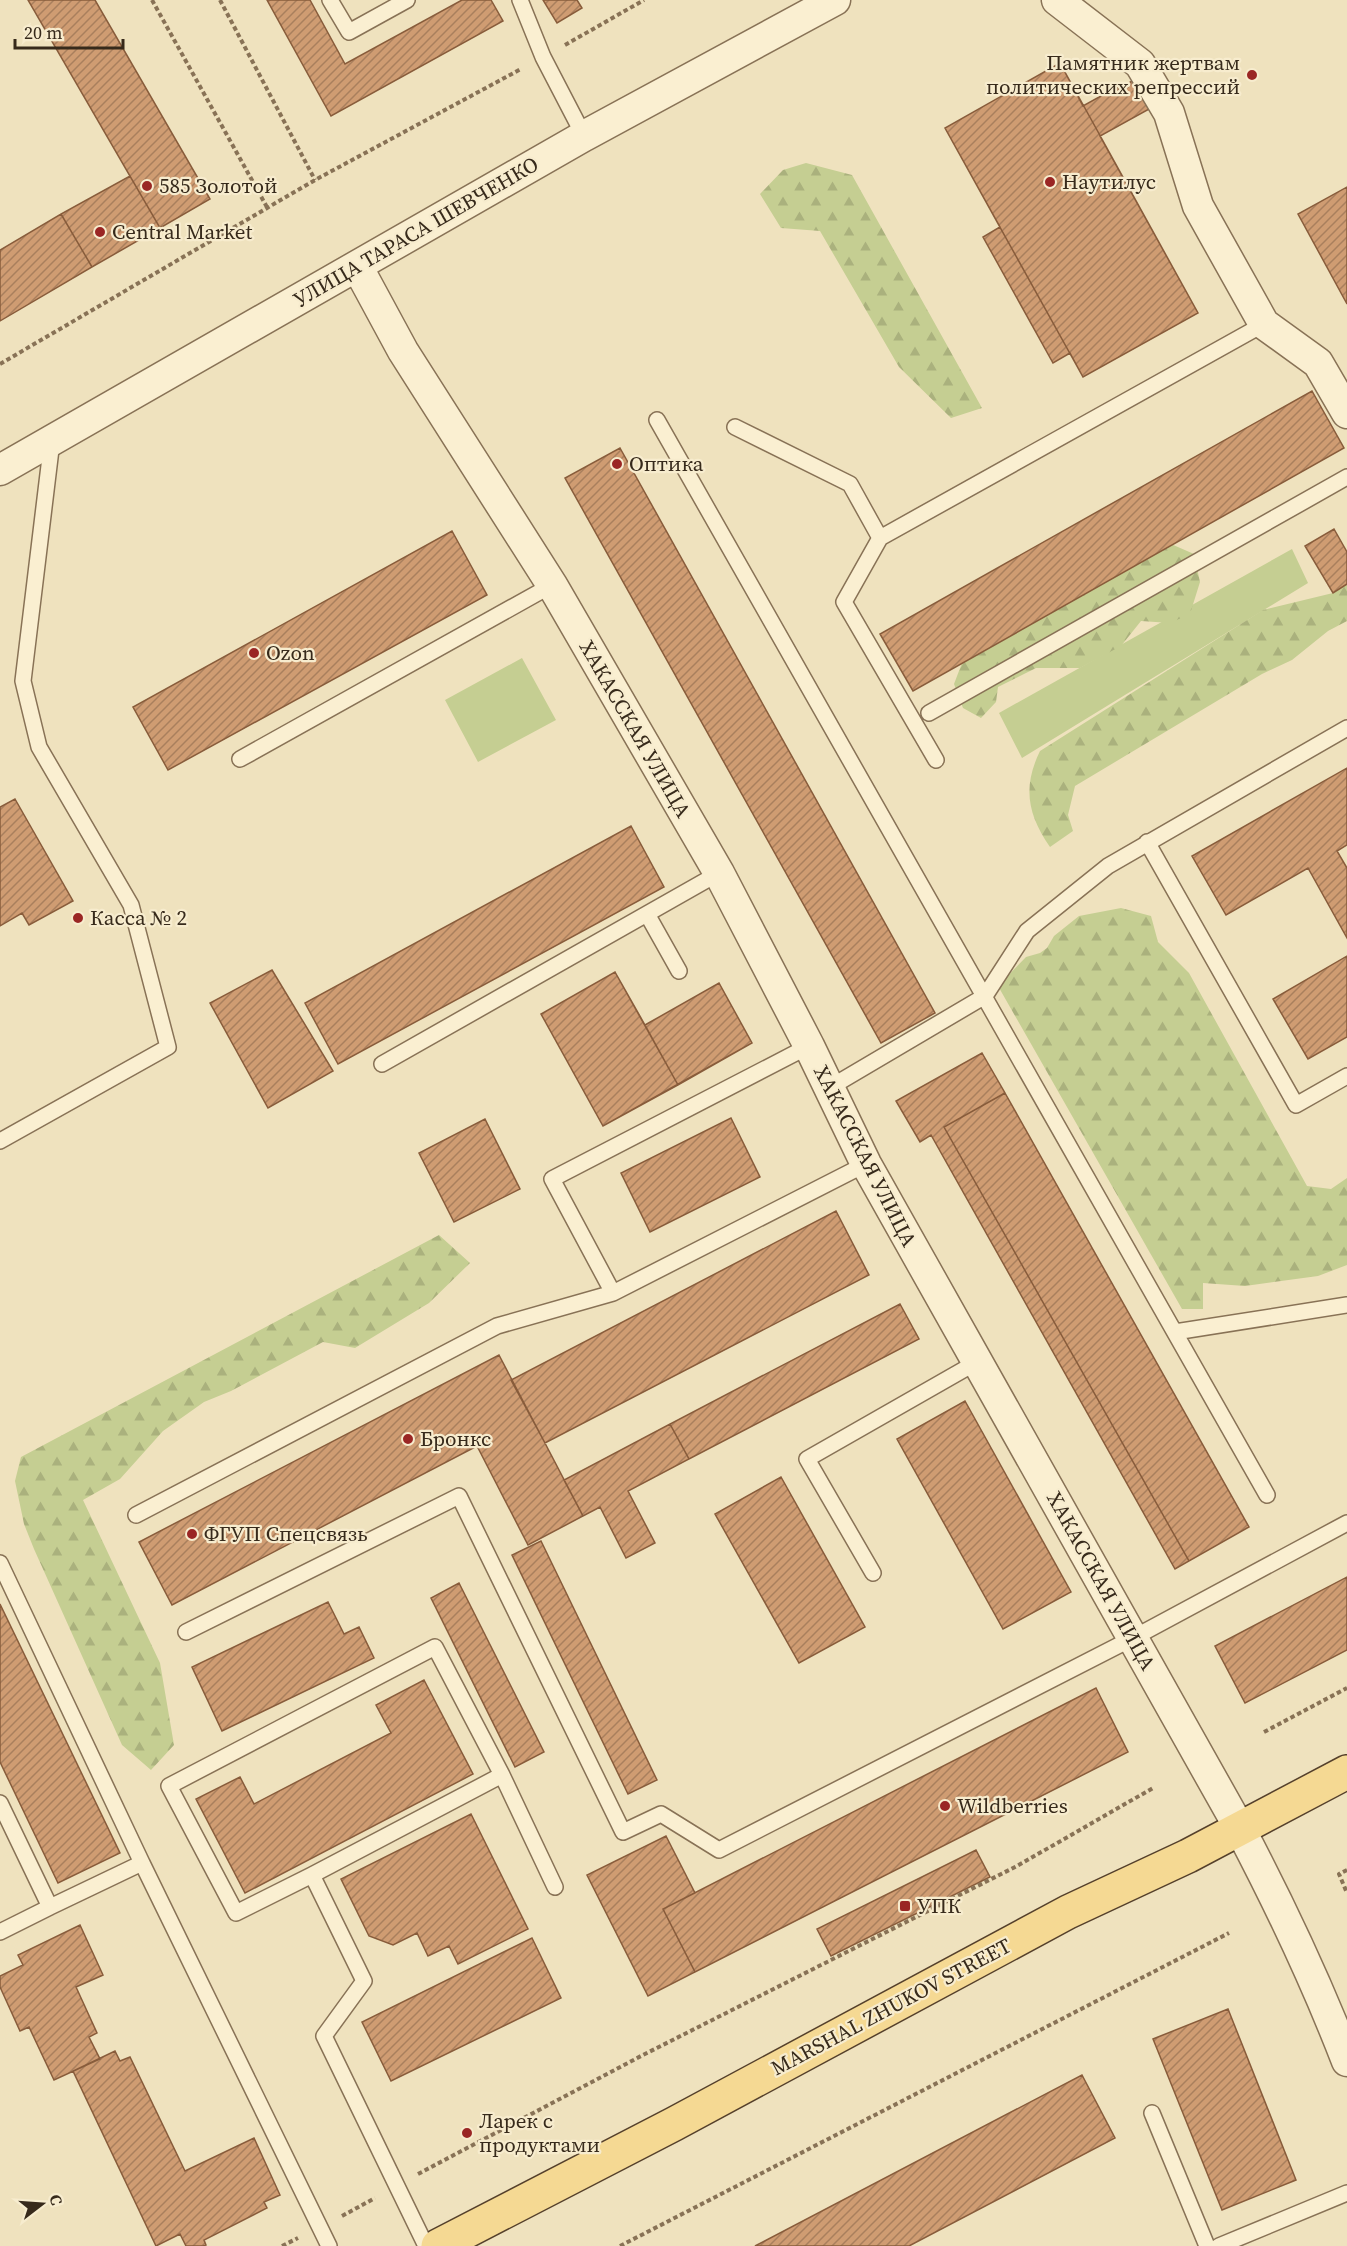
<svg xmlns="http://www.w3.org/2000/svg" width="1347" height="2246" viewBox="0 0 1347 2246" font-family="'Source Serif 4',serif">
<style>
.green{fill:#c5ce92}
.forest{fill:url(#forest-firs)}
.building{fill:url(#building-hatch);stroke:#885c3b;stroke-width:1.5}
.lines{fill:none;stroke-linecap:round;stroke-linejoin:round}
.service-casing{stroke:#887256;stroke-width:18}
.minor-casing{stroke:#887256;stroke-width:33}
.primary-casing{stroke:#55402b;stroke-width:36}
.path{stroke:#887256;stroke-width:4;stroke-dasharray:4.5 3;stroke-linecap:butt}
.service{stroke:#faefd1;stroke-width:15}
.minor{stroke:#faefd1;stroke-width:30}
.primary{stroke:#f5d993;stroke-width:33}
.poi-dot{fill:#9a2624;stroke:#f7ecce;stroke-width:2}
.labels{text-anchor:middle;stroke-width:4.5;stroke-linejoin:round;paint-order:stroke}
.poi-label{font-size:21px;fill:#372a1b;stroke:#f7ecce;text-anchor:start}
.street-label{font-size:21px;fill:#372a1b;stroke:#f7ecce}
</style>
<defs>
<pattern id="forest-firs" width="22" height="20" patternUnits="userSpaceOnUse" patternTransform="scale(1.5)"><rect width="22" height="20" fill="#c5ce92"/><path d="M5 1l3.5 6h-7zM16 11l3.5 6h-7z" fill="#aab17d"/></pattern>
<pattern id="building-hatch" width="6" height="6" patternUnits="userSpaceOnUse" patternTransform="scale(1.5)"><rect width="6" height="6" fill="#cf9c72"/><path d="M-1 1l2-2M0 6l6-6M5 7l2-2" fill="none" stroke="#a97f5d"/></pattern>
</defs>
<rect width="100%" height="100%" fill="#efe2be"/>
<path class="green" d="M 1292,549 L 1308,583 L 1022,758 L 999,713 Z
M 522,658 L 556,720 L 478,762 L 445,700 Z"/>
<path class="forest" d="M 806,163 L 852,175 L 982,408 L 951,418 L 899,367 L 820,231 L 781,228 L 760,194 L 783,170 Z
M 1171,544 L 1194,554 L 1200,582 L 1190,614 L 1170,623 L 1141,621 L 1121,646 L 1080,668 L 1036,668 L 998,687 L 996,702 L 981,718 L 963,708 L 954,684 L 962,663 Z
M 1347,584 L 1347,621 L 1328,631 L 1292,660 L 1262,674 L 1075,786 L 1068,815 L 1073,831 L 1050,847 C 1028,815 1022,788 1040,751 L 1263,610 L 1333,593 Z
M 1121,908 L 1151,916 L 1158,942 L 1189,973 L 1307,1186 L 1331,1189 L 1347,1178 L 1347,1265 L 1318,1276 L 1245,1286 L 1203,1283 L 1203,1309 L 1182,1309 L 998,986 L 1026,957 L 1040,953 L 1047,948 L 1054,936 L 1079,916 Z
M 439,1235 L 470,1263 L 429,1303 L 355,1348 L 323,1342 L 231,1391 L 204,1402 L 163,1431 L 120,1479 L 83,1500 L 160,1663 L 174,1745 L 151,1770 L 122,1745 L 34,1549 L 24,1524 L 15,1481 L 21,1457 Z"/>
<path class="building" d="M 28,0 L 95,0 L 210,199 L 160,228 Z
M 267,0 L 310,0 L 345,64 L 462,0 L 491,0 L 503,21 L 331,116 Z
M 543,0 L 577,0 L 582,8 L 557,23 Z
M 1060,63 L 1083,106 L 1117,87 L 1118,90 L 1135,79 L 1151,108 L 1100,136 L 1198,313 L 1083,377 L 1070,353 L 1053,363 L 983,237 L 1000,227 L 945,128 Z
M 1060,63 L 1198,313 L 1083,377 L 945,128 Z
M 130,176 L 160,228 L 92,267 L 61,214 Z
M 1347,187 L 1347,304 L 1298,214 Z
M 61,214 L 92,267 L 0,321 L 0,250 Z
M 1312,391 L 1344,448 L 913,691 L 880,634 Z
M 620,448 L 935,1013 L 881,1043 L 565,478 Z
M 1334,529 L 1347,552 L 1347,584 L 1333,593 L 1305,546 Z
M 452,531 L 487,595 L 168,770 L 133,707 Z
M 1347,768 L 1347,845 L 1337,851 L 1347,868 L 1347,938 L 1308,868 L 1226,915 L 1192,856 Z
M 15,799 L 73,901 L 29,925 L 22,913 L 0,926 L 0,807 Z
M 631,826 L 664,887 L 338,1064 L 305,1003 Z
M 1347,956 L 1347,1037 L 1308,1059 L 1273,999 Z
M 272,970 L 333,1071 L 268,1108 L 210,1003 Z
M 615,972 L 645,1025 L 719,983 L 752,1043 L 603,1126 L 541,1014 Z
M 615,972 L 678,1085 L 603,1126 L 541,1014 Z
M 719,983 L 752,1043 L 678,1085 L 645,1025 Z
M 982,1053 L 1005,1093 L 944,1127 L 1189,1561 L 1175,1569 L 931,1135 L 920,1142 L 896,1101 Z
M 1005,1093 L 1249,1527 L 1189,1561 L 944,1127 Z
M 731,1118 L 760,1177 L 650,1232 L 621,1173 Z
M 485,1119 L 520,1189 L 454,1222 L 419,1153 Z
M 836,1211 L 869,1275 L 545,1443 L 511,1380 Z
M 900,1304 L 919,1339 L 689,1459 L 670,1424 Z
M 499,1355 L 583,1516 L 528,1545 L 477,1446 L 172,1605 L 139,1542 Z
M 965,1401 L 1071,1592 L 1003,1629 L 897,1439 Z
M 670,1424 L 689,1459 L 628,1491 L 655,1543 L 626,1558 L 600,1507 L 583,1516 L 564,1480 Z
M 781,1477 L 865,1627 L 799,1663 L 715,1514 Z
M 541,1541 L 657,1780 L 628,1794 L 512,1555 Z
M 1347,1577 L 1347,1650 L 1245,1703 L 1215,1646 Z
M 459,1583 L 544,1752 L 515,1767 L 431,1598 Z
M 328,1602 L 344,1634 L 359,1627 L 374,1658 L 222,1731 L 192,1667 Z
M 0,1604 L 120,1853 L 58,1883 L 0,1762 Z
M 424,1680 L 473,1774 L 245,1893 L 196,1799 L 240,1777 L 254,1804 L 391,1733 L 376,1705 Z
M 1096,1688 L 1128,1752 L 695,1972 L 663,1909 Z
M 471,1814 L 528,1929 L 458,1964 L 449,1946 L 428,1956 L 417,1933 L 393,1945 L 369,1936 L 341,1879 Z
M 666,1836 L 695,1893 L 663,1909 L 695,1972 L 648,1996 L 587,1875 Z
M 976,1850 L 990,1877 L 831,1956 L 817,1929 Z
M 80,1925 L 103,1975 L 76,1987 L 97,2033 L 89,2037 L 100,2059 L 54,2080 L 29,2027 L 20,2031 L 0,1987 L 0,1976 L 23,1965 L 18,1955 Z
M 532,1938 L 561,1998 L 391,2081 L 362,2022 Z
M 1228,2009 L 1296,2180 L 1222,2210 L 1153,2039 Z
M 115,2051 L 120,2061 L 130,2057 L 185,2171 L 254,2138 L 280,2195 L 264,2202 L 267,2208 L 204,2240 L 206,2245 L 203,2246 L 186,2246 L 180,2234 L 156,2246 L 73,2071 Z
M 1082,2075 L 1115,2138 L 909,2246 L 755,2246 Z"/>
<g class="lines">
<g class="service-casing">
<path id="service" d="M 330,0 L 349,32 L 407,0
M 520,0 L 543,57 L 584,136
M 657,420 L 1267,1495
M 735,427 L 850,484 L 880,538
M 929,713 L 1347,477
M 240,759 L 552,585
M 936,760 L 844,602 L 880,538 L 1264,324
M 1147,842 L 1296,1105 L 1347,1076
M 647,914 L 679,971
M 382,1064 L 719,873
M 829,1088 L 985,996 L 1027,931 L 1108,866 L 1347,728
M 0,1141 L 168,1047 L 131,905 L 39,747 L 23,681 L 52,441
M 613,1293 L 552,1179 L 809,1046
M 1175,1332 L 1347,1305
M 136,1515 L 497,1326 L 613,1293 L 866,1164
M 0,1563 L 142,1863
M 873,1573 L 807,1459 L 977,1362
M 186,1632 L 459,1496 L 623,1832 L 661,1814 L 719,1850 L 1133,1638 L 1347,1523
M 435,1647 L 502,1775 L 312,1875 L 236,1913 L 169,1786 Z
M 502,1775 L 555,1887
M 0,1803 L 50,1907 L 0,1932
M 312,1875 L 364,1981 L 324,2036 L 426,2246
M 50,1907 L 142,1863 L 329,2246
M 1152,2113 L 1207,2246
M 1219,2246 L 1347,2193"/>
</g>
<g class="minor-casing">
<path id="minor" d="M 1057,0 L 1140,64 L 1169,113 L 1198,206 L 1264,324 L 1318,363 L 1347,413
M 357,266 L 403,351 L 552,585 L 719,873 L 809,1046 L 866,1164 L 1240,1829 C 1280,1905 1316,1981 1347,2061
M 0,470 L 584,136 L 835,0"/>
</g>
<g class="primary-casing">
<path id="primary" d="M 438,2246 L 674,2124 L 1068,1912 L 1188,1856 L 1347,1772"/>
</g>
<path class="path" d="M 152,0 L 268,209
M 220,0 L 315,180
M 565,45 L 644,0
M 0,364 L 315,180 L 521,69
M 1264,1732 L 1347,1688
M 1347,1870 L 1339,1874 L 1347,1893
M 418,2174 L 641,2056 L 1017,1866 L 1153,1788
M 342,2216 L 375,2198
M 282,2246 L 298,2238
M 620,2246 L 1229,1933"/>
<use href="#service" class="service"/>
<use href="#minor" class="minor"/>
<use href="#primary" class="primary"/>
</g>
<g class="poi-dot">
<circle cx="1252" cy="75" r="6"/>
<circle cx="1050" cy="182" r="6"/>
<circle cx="147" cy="186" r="6"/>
<circle cx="100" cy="232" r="6"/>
<circle cx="617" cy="464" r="6"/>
<circle cx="254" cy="653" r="6"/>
<circle cx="78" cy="918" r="6"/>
<circle cx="408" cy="1439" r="6"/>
<circle cx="192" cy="1534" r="6"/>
<circle cx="945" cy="1806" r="6"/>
<rect x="899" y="1900" width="12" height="12" rx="3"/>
<circle cx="467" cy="2133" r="6"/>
</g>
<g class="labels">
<g class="poi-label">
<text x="1240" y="70" text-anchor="end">Памятник жертвам<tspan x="1240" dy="24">политических репрессий</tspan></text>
<text x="1062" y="189">Наутилус</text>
<text x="159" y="193">585 Золотой</text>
<text x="112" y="239">Central Market</text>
<text x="629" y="471">Оптика</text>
<text x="266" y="660">Ozon</text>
<text x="90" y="925">Касса № 2</text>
<text x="420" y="1446">Бронкс</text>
<text x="204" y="1541">ФГУП Спецсвязь</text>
<text x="957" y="1813">Wildberries</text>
<text x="917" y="1913">УПК</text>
<text x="479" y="2128">Ларек с<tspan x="479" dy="24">продуктами</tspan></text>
</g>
<g class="street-label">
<text transform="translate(416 232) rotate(-30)" y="7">УЛИЦА ТАРАСА ШЕВЧЕНКО</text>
<text transform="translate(635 729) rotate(60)" y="7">ХАКАССКАЯ УЛИЦА</text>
<text transform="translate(865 1156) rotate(63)" y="7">ХАКАССКАЯ УЛИЦА</text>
<text transform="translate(1101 1581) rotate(61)" y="7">ХАКАССКАЯ УЛИЦА</text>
<text transform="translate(891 2007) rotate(-28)" y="7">MARSHAL ZHUKOV STREET</text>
</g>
</g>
<g transform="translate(42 2204) rotate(73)" stroke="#f7ecce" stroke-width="4.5" paint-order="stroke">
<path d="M0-4.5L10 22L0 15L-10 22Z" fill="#372a1b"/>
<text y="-9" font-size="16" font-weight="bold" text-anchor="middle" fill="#372a1b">С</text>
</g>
<path d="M15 39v9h108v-9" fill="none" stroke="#372a1b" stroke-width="3"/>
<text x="24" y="39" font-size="18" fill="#372a1b" stroke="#f7ecce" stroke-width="4.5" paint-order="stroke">20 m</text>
</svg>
